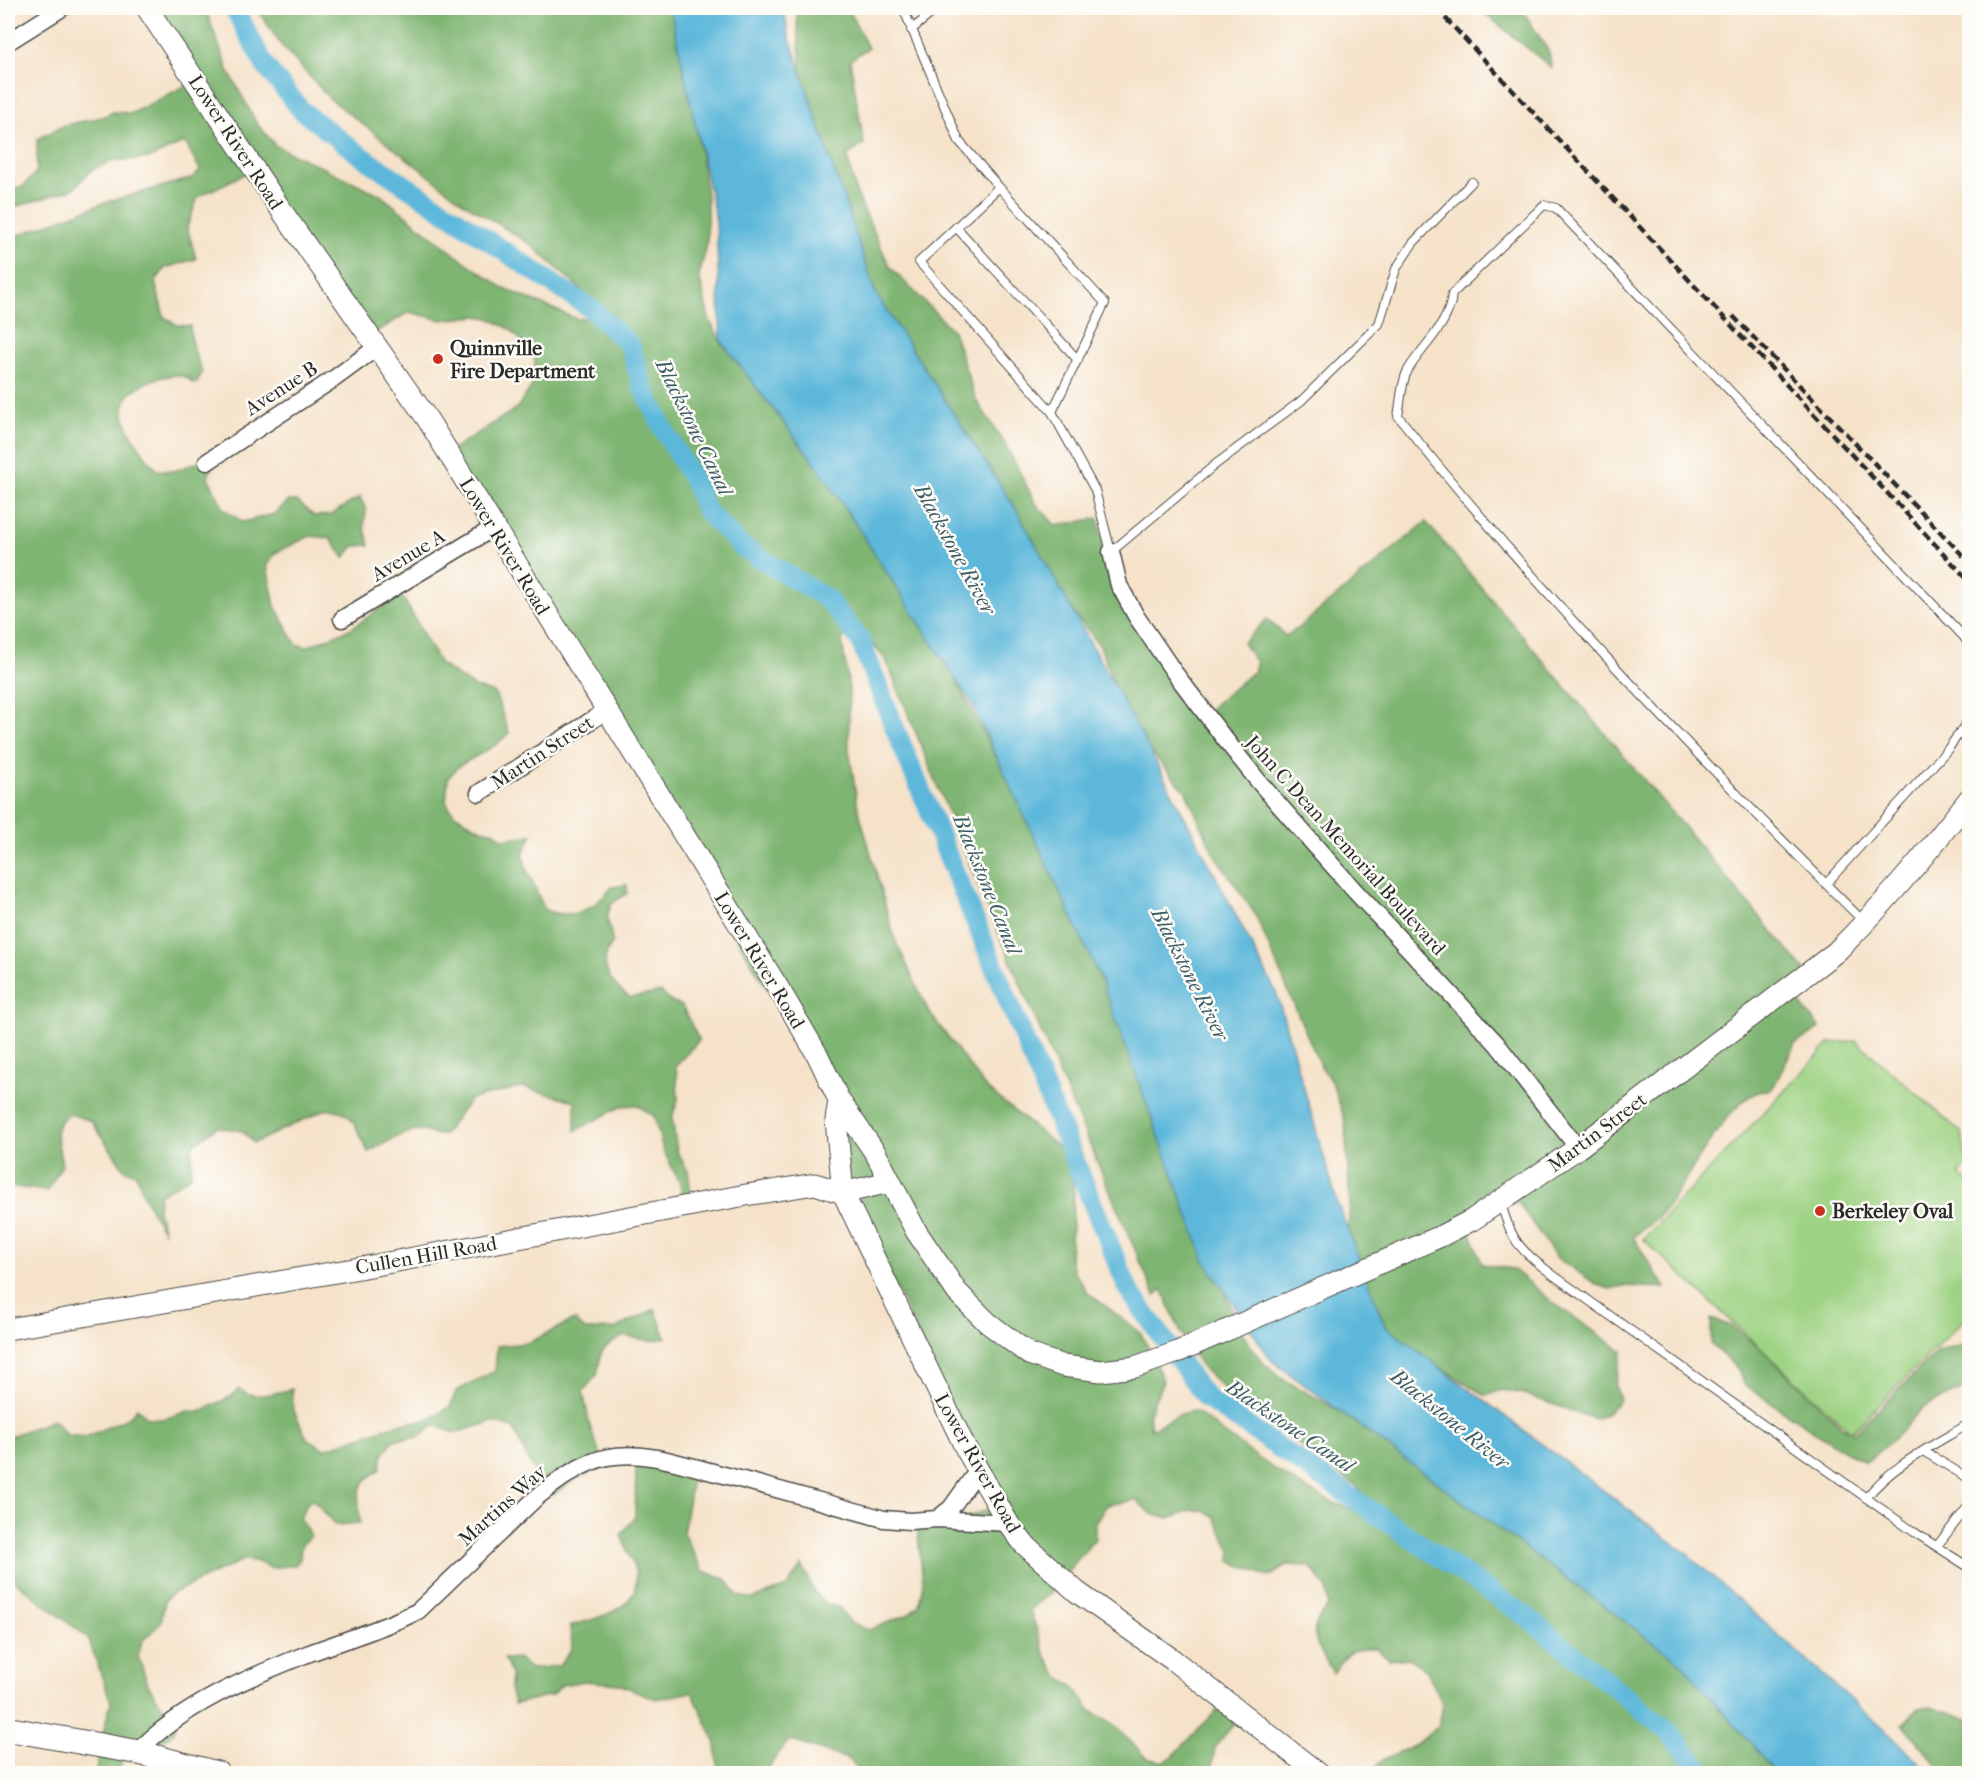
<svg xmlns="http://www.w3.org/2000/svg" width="1977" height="1781" viewBox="0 0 1977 1781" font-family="'IM FELL French Canon',serif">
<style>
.green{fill:#9fd384;stroke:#657f58;stroke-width:1.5}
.forest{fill:#7fb572;stroke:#55704e;stroke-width:1.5;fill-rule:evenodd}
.water{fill:#5cb7da;stroke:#447182;stroke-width:1.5}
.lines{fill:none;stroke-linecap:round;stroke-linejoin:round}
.canal{stroke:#5cb7da;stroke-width:20}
.service-casing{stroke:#494643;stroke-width:10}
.minor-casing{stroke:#494643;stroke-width:19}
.tertiary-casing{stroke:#494643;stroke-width:23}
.secondary-casing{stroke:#494643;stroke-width:26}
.service{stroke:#fff;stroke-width:8}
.minor{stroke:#fff;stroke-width:16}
.tertiary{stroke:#fff;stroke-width:21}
.secondary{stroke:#fff;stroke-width:24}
.rail{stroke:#2b2b2b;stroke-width:4.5;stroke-dasharray:9 4.5;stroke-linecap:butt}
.poi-dot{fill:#c8321e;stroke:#fdfcf7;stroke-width:2}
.labels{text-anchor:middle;stroke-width:5;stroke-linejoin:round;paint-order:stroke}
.street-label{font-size:20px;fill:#2b2b2b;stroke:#fdfcf7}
.poi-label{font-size:20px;font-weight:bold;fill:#2b2b2b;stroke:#fdfcf7;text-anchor:start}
.water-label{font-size:21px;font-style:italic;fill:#3c5c68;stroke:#fdfcf7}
</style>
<rect width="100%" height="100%" fill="#fdfcf7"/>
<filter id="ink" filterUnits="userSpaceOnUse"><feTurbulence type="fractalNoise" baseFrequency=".0167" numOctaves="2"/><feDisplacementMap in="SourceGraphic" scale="12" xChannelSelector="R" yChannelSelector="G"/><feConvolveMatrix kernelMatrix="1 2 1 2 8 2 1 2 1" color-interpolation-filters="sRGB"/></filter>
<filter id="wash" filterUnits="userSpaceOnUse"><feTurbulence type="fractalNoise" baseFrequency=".008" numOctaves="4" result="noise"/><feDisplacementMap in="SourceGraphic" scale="24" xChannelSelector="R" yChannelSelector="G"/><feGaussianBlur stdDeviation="1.35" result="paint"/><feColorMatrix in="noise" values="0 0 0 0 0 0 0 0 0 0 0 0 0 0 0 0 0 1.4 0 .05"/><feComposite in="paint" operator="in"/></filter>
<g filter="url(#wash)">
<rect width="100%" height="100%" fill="#f5e2c9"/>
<path class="green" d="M 1856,1041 L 1962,1133 L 1967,1165 L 1959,1174 L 1970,1183 L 1970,1314 L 1851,1432 L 1643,1239 L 1830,1043 Z"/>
<path class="forest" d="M 148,8 L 205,8 L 228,70 L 257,124 L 276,146 L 379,194 L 457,256 L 505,289 L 577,319 L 600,316 L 592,300 L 529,243 L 464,203 L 329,98 L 282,46 L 256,8 L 679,8 L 707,197 L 707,244 L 699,276 L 709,319 L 722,344 L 774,394 L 922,607 L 959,686 L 1124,1001 L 1218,1275 L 1241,1332 L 1262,1362 L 1283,1379 L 1364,1425 L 1573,1584 L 1643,1622 L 1699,1671 L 1718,1707 L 1781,1773 L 1373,1773 L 1380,1761 L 1414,1745 L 1439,1726 L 1443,1704 L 1427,1671 L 1409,1658 L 1389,1660 L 1376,1648 C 1349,1649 1349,1651 1333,1673 C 1318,1644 1303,1634 1328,1606 L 1327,1589 L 1310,1566 L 1288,1565 L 1269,1577 L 1230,1561 L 1231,1551 L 1214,1516 L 1204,1511 L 1192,1510 L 1169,1518 L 1152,1514 L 1136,1500 L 1107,1505 L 1095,1522 L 1095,1539 L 1067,1572 L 1064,1581 L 1030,1610 L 1046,1657 L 1057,1675 L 1073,1686 L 1091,1711 L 1117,1727 L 1146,1758 L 1164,1762 L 1173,1756 L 1226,1701 L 1243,1713 L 1215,1747 L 1212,1768 L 1202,1773 L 860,1773 L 851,1760 L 789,1740 L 764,1773 L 718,1773 L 716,1744 L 692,1692 L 656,1699 L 619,1684 L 584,1681 L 562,1685 L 552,1695 L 514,1704 L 510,1688 L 511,1674 L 504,1659 L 518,1658 L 531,1669 L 559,1666 L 572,1649 L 571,1626 C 596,1618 640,1611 636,1575 C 634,1563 625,1547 621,1535 L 635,1517 L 636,1469 L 638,1464 L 651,1463 L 693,1472 L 683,1533 L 703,1571 L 726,1579 L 738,1596 L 753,1599 L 787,1587 L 802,1565 C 811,1584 815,1606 839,1607 L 851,1623 L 869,1630 L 907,1615 L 919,1605 L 923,1582 L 917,1526 L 953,1522 L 996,1507 L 850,1186 L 840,1110 L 446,454 L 517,408 L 534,383 L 535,355 L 510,329 L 489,318 L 476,316 L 442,320 L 409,312 L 368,337 L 250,171 L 198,197 L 187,227 L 196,259 L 165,268 L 155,282 L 164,317 L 177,325 L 190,326 L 192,344 L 202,372 L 197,383 L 193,383 C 190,380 186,377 182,376 C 165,372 128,386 124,405 C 120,424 145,457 157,470 L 174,471 L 207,459 L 214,463 L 208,477 L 224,509 L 243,522 L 274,514 L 289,501 L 297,501 L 314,516 L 330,515 L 360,497 L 366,510 L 364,527 L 370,545 L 354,546 L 344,558 L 330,538 L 310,536 L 275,553 L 267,566 L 275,606 L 296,644 L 306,647 L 350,629 L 397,597 L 403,598 L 440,664 L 474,687 L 495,693 L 509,733 L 496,745 L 459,766 L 448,778 L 446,802 L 454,814 L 481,829 L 495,832 L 503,839 L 532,835 L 523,854 L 526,868 L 545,910 C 571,921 596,909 612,887 L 627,885 L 627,893 L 611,904 L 607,917 L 613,943 C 595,964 611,984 630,998 L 661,992 L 671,1002 L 682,1006 L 699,1040 L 676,1065 L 678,1099 L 672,1118 L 677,1151 L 688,1171 L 693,1209 L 684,1208 L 680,1183 L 663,1150 L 654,1116 L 637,1105 L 622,1106 L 575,1131 L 575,1101 L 522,1087 L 471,1099 L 443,1135 C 433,1136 424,1128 414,1131 C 398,1135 382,1145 368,1152 C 357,1130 353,1106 324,1110 L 254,1143 L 242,1131 L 217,1127 L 192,1146 L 191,1176 L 159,1195 L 158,1211 L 164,1233 L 145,1199 L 137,1175 L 124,1169 L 91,1121 L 70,1114 L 59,1123 L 56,1133 L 62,1165 L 47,1191 L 8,1186 L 8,230 L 19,235 L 104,203 L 192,178 L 200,170 L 185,142 L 150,158 L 114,161 L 94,168 L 73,189 L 8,209 L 8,189 L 23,187 L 37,171 L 37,139 L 65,125 L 103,117 L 113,112 L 132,113 L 195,81 ZM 847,631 L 861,631 L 886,660 L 982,895 L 1155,1296 L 1162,1289 L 1181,1333 L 1194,1349 L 1193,1352 L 1201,1367 L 1230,1394 L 1353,1484 L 1355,1484 L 1368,1501 L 1369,1512 C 1318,1509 1237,1442 1195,1411 L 1183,1413 L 1151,1429 L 1149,1413 L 1163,1381 L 1150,1351 L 1140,1332 L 1088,1293 L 1074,1272 L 1070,1257 L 1074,1193 L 1068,1155 L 986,1088 L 929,1012 L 895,940 L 858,808 L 849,749 L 849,688 L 842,641 Z
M 796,8 L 848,8 L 868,48 L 850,60 L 864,144 L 847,156 L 856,192 L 890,267 L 953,331 L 976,400 L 1006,446 L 1036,504 L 1056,526 L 1098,518 L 1105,550 L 1135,614 L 1207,711 L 1255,670 L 1256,662 L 1243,643 L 1267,619 L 1286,636 L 1297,629 L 1426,522 L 1809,975 L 1794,996 L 1820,1028 L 1795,1044 L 1774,1086 L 1769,1090 C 1731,1087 1686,1187 1662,1213 C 1654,1222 1642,1229 1633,1237 L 1665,1288 L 1623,1286 L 1610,1289 L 1597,1285 L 1556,1257 L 1517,1201 L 1469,1227 L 1482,1264 L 1513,1269 L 1551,1301 L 1622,1351 L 1615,1385 L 1620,1400 L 1606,1414 L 1595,1419 L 1524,1394 L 1501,1390 L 1486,1396 L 1394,1338 L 1355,1280 L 1346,1248 L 1350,1205 L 1345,1121 L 1333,1085 L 1319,1063 L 1255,914 L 1214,854 L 1186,792 L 1129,726 L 1100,646 L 1043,573 L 911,387 L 804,103 Z
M 1478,8 L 1521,8 L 1549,52 L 1552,68 Z
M 655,1309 L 666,1338 L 651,1341 L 624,1336 L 608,1345 L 601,1353 L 597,1375 L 583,1391 L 590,1427 L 605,1467 L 577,1478 L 553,1495 L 531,1466 L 513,1428 L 492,1422 L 455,1433 L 433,1425 L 419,1437 L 393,1440 L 382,1457 L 381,1469 C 354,1485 358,1494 360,1523 L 335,1525 L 313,1499 L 308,1502 L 300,1518 L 311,1536 L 301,1546 L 300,1559 L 295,1565 L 271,1568 L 255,1561 L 243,1560 L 173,1593 L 165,1600 L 161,1623 L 142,1641 L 138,1656 L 149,1687 L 176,1726 L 175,1731 L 150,1751 L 123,1756 L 119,1773 L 96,1773 L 98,1753 L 111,1702 L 88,1638 L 17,1583 L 8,1577 L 8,1437 L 54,1420 L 67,1435 L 86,1437 L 128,1418 L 137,1408 L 148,1418 L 164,1419 L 188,1411 L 199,1412 L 232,1396 L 239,1389 C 256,1401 273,1393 292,1389 L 293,1409 L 307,1438 L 324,1449 L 398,1424 L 427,1420 L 450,1407 L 456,1391 L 495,1371 L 497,1346 L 528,1343 L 574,1320 L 585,1330 L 614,1329 Z
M 1711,1319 L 1731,1326 L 1761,1349 L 1842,1427 L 1854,1433 L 1938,1351 L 1969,1344 L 1969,1386 L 1922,1408 L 1898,1435 L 1866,1462 L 1839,1448 L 1743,1384 L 1738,1369 L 1711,1345 Z
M 1931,1706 L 1969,1719 L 1969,1773 L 1943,1773 L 1903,1724 L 1918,1708 Z"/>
<path class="water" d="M 670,8 L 784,8 L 788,33 L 876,294 L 1016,509 L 1145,741 L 1276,992 L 1337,1202 L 1385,1326 L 1685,1552 L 1885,1730 L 1930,1773 L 1776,1773 L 1680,1662 L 1272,1361 L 1205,1262 L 1101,980 L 972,704 L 823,474 L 721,341 L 716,220 Z"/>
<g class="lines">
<path class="canal" d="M 234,8 L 266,67 L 302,111 L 360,155 L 594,311 L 630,345 L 642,385 L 665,432 L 694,482 L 706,511 L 742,547 L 827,599 L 860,640 L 894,726 L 1129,1291 L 1206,1398 L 1527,1617 L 1667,1730 L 1705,1774"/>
</g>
</g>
<g filter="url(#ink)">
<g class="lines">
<g class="service-casing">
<path id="service" d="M 903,8 L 959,141 L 999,187
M 911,30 L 938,8
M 956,227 L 1078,360
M 1052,412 L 919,262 L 999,187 L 1105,303 L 1052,412 L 1095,490 L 1111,552 L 1216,464 L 1301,401 L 1379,324 L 1396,269 L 1413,243 L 1472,182
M 1826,884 L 1948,749 L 1970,718
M 1865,923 C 1702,761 1541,596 1398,416 C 1401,402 1401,382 1408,370 C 1423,345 1450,324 1452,294 L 1544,205 L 1556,208 L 1964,637 L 1970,647
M 1501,1203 C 1512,1244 1521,1250 1553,1275 L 1914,1532 L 1970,1568
M 1923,1451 L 1968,1478 L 1970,1486
M 1866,1498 C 1892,1465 1934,1445 1970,1423
M 1937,1546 L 1970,1504"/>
</g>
<g class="minor-casing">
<path id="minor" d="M 8,42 L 62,8
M 207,462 L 335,378 L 376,348
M 1111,552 L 1119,585 L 1136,616 L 1174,672 L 1224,738 L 1259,782 L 1355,891 L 1497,1044 L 1578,1148
M 342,619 L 495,527
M 479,793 L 606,711
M 937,1519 L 951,1508 L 978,1470
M 137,1752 C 183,1705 247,1678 307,1654 C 344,1640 383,1629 418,1611 L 537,1497 C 557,1481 582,1462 608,1457 C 645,1450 685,1465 720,1474 C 775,1488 829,1504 884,1519 L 910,1521 L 937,1519 L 1008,1523"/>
</g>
<g class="tertiary-casing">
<path id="tertiary" d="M 147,8 L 286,217 L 428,420 L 782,994 L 818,1056 L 839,1100 L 876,1154 L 916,1231 L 957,1292 L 988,1323 L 1029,1354 L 1063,1366 L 1101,1371 L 1135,1367 L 1175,1353 L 1441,1236 L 1472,1220 L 1578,1148 L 1836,952 C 1885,904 1928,852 1970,798
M 839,1100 L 836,1120 L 843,1193 L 965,1447 L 1008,1523 L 1024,1544 L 1077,1592 L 1173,1660 L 1319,1774
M 8,1329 L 371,1266 L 746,1195 L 815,1184 L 843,1193 L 889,1182"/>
</g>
<g class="secondary-casing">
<path id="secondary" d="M 8,1729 L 137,1752 L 219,1774"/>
</g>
<use href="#service" class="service"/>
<use href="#minor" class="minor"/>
<use href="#tertiary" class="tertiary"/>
<use href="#secondary" class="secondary"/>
<path class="rail" d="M 1436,8 L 1970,582
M 1733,316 L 1970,563"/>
</g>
</g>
<g class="poi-dot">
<circle cx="438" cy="359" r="6"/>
<circle cx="1820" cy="1211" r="6"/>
</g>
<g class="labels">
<g class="street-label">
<text transform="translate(236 142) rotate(57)" y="7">Lower River Road</text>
<text transform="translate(281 388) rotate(-33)" y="7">Avenue B</text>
<text transform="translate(505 546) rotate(59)" y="7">Lower River Road</text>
<text transform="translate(408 555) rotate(-31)" y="7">Avenue A</text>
<text transform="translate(542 752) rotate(-33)" y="7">Martin Street</text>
<text transform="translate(1346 845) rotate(48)" y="7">John C Dean Memorial Boulevard</text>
<text transform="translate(760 960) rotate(59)" y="7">Lower River Road</text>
<text transform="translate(1597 1132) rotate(-37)" y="7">Martin Street</text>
<text transform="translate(426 1255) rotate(-10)" y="7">Cullen Hill Road</text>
<text transform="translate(978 1463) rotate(61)" y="7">Lower River Road</text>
<text transform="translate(502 1505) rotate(-42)" y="7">Martins Way</text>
</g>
<g class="poi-label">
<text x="450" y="355">Quinnville<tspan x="450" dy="23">Fire Department</tspan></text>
<text x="1832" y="1218">Berkeley Oval</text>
</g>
<g class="water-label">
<text transform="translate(694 427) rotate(64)" y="7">Blackstone Canal</text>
<text transform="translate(955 549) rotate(61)" y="7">Blackstone River</text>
<text transform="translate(987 884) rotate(68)" y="7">Blackstone Canal</text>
<text transform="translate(1190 974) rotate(63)" y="7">Blackstone River</text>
<text transform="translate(1450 1419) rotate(39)" y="7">Blackstone River</text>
<text transform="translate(1290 1426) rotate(34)" y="7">Blackstone Canal</text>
</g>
</g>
<rect width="1977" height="1781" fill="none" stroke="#fdfcf7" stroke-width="30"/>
</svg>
